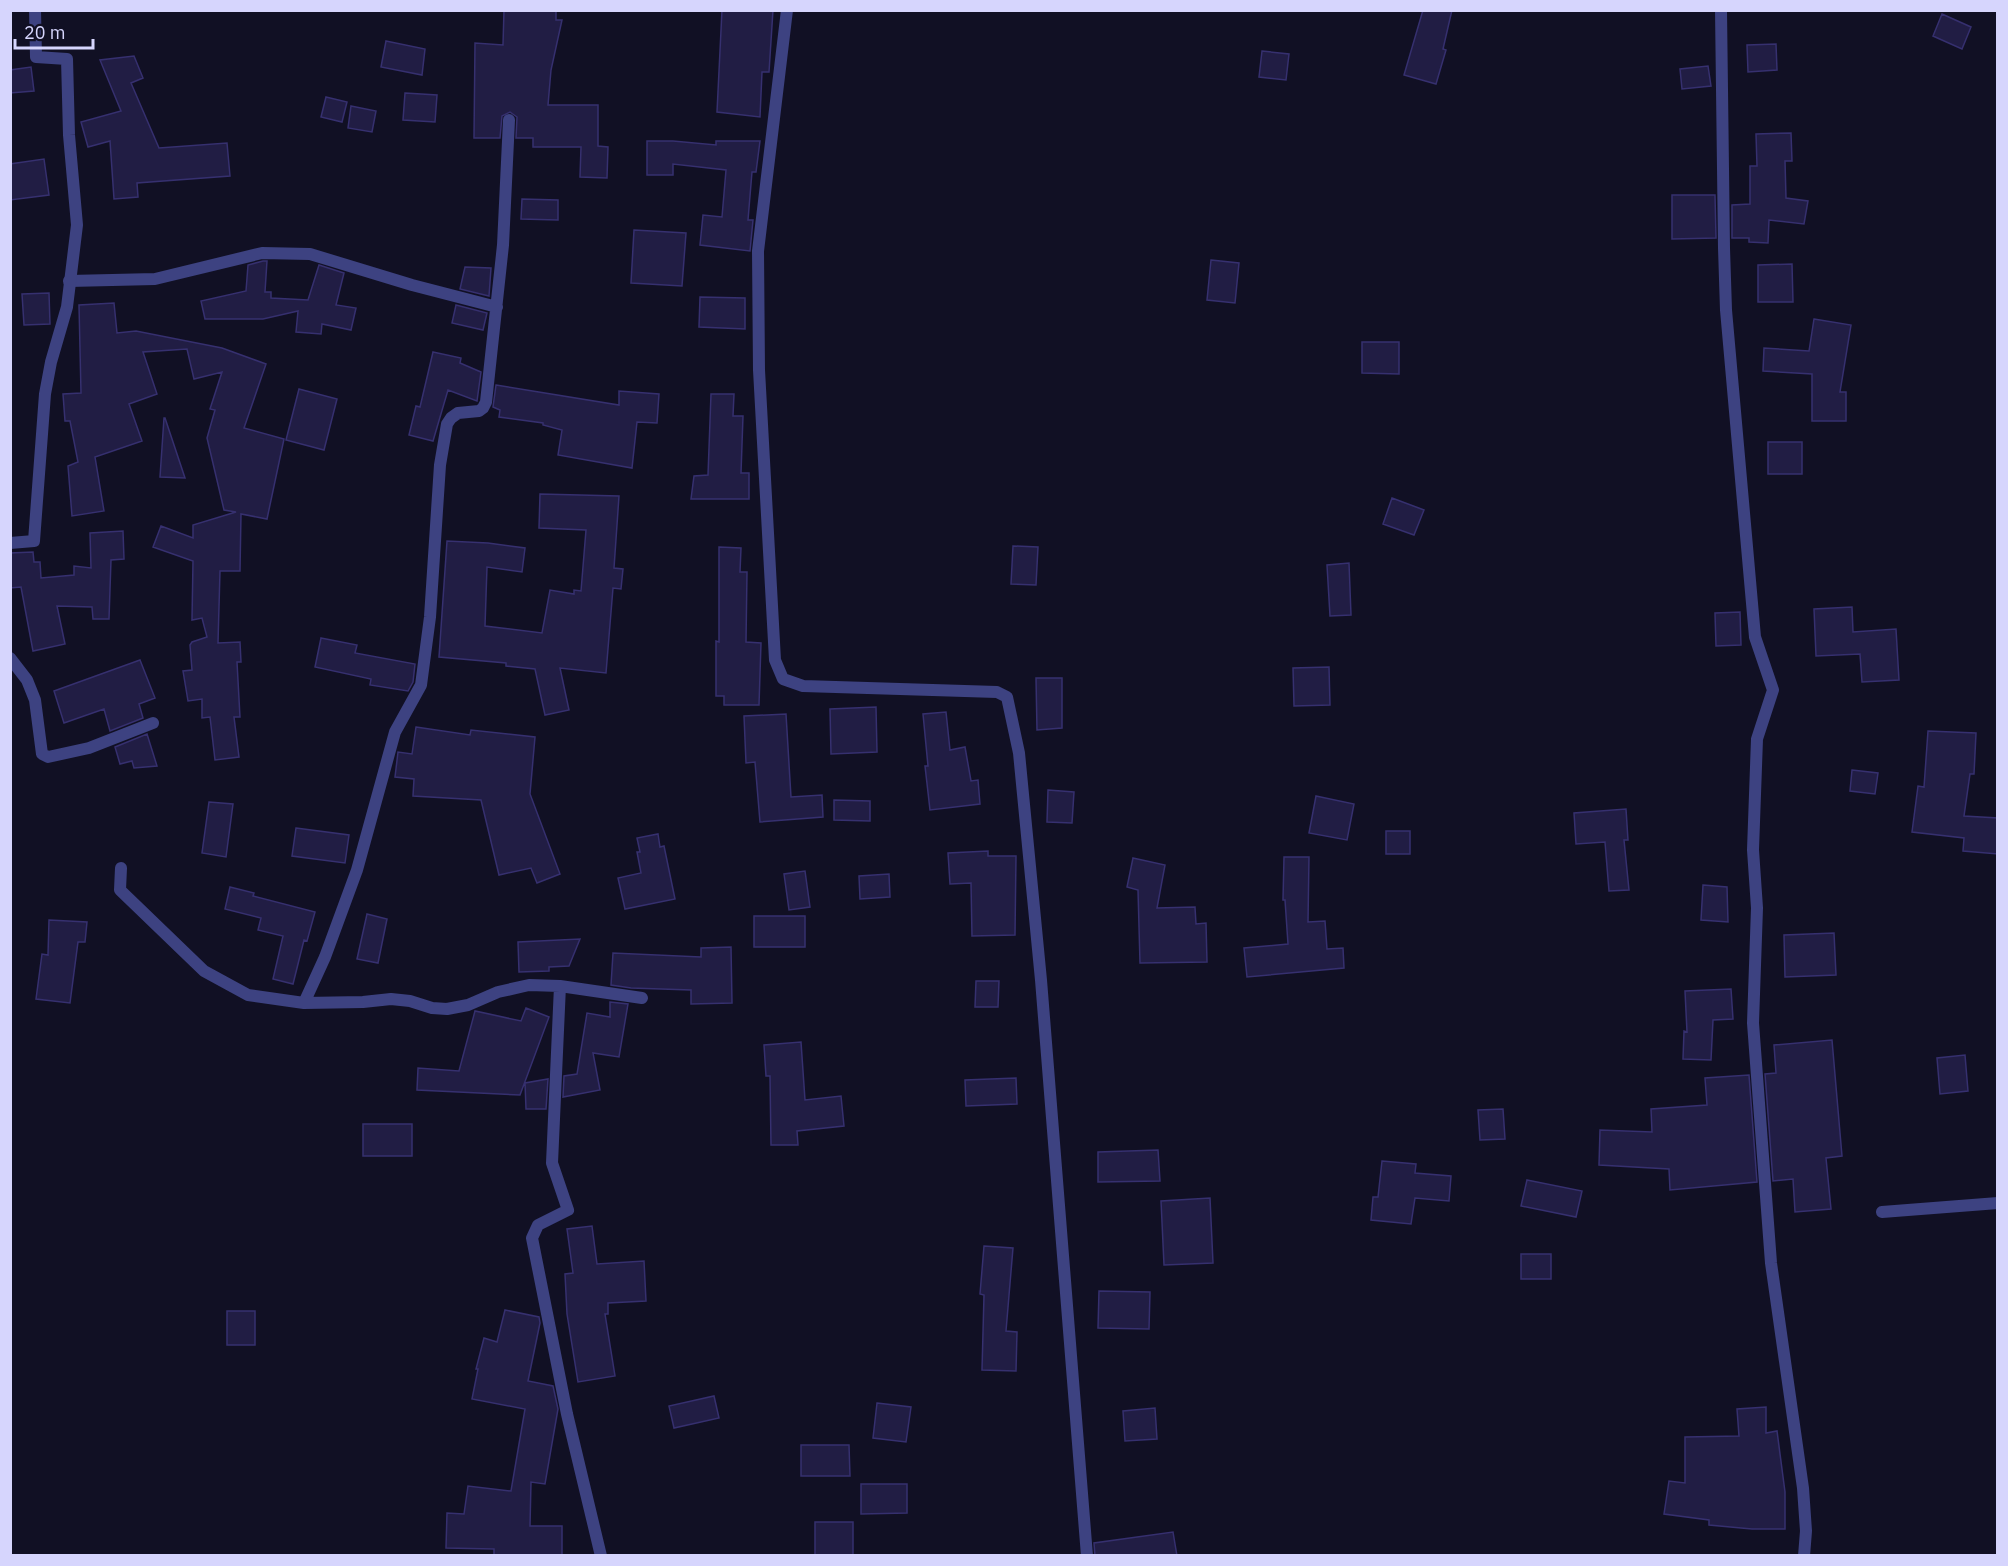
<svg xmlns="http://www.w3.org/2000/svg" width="2008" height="1566" viewBox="0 0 2008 1566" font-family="'IBM Plex Sans',sans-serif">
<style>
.building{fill:#211d44;stroke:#36306f;stroke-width:1.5}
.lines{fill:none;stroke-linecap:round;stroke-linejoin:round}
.lane{stroke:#3d4281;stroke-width:12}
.street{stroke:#3d4281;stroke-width:12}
</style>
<rect width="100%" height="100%" fill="#111024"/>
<path class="building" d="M 504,10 L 556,10 L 556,20 L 562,20 L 551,70 L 548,105 L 598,105 L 598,146 L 608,147 L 607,178 L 580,177 L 581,147 L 533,147 L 533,138 L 516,138 L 517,117 L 510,112 L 502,116 L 500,138 L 474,138 L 475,43 L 503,45 Z
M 722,10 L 773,10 L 769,72 L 762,72 L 760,117 L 717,112 Z
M 1423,10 L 1452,10 L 1443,49 L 1446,50 L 1436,84 L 1404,75 Z
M 1942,14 L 1971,27 L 1962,49 L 1933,36 Z
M 386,41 L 425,49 L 422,75 L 381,67 Z
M 1776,44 L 1777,70 L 1748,72 L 1747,45 Z
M 1262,51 L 1289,54 L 1286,80 L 1259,77 Z
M 134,56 L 143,78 L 131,83 L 159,148 L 227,143 L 230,176 L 137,183 L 138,197 L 114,199 L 110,141 L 88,147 L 81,122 L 121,111 L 100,60 Z
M 1708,66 L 1711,86 L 1682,89 L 1680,69 Z
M 31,67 L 34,91 L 10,93 L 10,70 Z
M 405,93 L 437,95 L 435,122 L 403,120 Z
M 326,97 L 347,102 L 342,122 L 321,117 Z
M 351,106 L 376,111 L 372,132 L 348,128 Z
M 1791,133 L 1792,161 L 1785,161 L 1786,198 L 1808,201 L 1804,224 L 1769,220 L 1768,243 L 1749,242 L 1749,238 L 1732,238 L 1732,205 L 1750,204 L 1750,166 L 1757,166 L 1756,134 Z
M 647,141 L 673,141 L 716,145 L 716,141 L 760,141 L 756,172 L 752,172 L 748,220 L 753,220 L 750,251 L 700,245 L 703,215 L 722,217 L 726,170 L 673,164 L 673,175 L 647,175 Z
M 44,159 L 49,195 L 10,200 L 10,164 Z
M 1672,195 L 1715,195 L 1716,238 L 1672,239 Z
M 522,199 L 558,200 L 558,220 L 521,219 Z
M 634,230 L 686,233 L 682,286 L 631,283 Z
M 1211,260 L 1239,263 L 1235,303 L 1207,300 Z
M 263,261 L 267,261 L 265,292 L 271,292 L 271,298 L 308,300 L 319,265 L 344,273 L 336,305 L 356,308 L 351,330 L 322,324 L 321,334 L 296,332 L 298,311 L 263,319 L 205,319 L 201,301 L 246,291 L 248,265 Z
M 1792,264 L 1793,302 L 1758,302 L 1758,265 Z
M 465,267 L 491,268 L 489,296 L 460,289 Z
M 49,293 L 50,324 L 24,325 L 22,294 Z
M 700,297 L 745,298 L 745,329 L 699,327 Z
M 114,303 L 117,333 L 136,331 L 222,348 L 266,364 L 244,428 L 284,439 L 267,519 L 241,514 L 240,571 L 220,571 L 218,643 L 240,642 L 241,662 L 237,662 L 240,717 L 234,717 L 239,757 L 215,760 L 210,717 L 202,718 L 202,699 L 188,701 L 183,671 L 192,670 L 190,645 L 192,642 L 207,637 L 202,618 L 192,620 L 193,561 L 153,547 L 161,526 L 193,538 L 193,525 L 236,512 L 224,510 L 207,438 L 215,410 L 210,409 L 222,372 L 194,379 L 187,349 L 143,352 L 157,394 L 129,404 L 142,441 L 95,457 L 104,511 L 72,516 L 68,466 L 78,462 L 70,421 L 65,421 L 63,394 L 81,393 L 79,305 Z
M 456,305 L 487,313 L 483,330 L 452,323 Z
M 1814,319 L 1851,325 L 1840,392 L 1846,392 L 1846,421 L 1812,421 L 1812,374 L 1763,371 L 1764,348 L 1809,351 Z
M 1362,342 L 1399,342 L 1399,374 L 1362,373 Z
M 433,352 L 461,358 L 460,363 L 481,372 L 477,401 L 448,390 L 433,441 L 409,435 L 416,406 L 420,407 Z
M 496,385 L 619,405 L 619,391 L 659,394 L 657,423 L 637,422 L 632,468 L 558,455 L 562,430 L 543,425 L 543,423 L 499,417 L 500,410 L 493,407 Z
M 299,389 L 337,399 L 324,450 L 286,440 Z
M 711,394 L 734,394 L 733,416 L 743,416 L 741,473 L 749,473 L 749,499 L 691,499 L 694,476 L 708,475 Z
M 164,418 L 165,418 L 185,478 L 160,477 Z
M 1768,442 L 1802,442 L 1802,474 L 1768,474 Z
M 540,494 L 619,496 L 614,568 L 623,569 L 621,589 L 613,588 L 606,673 L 560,668 L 569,710 L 545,715 L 535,669 L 506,666 L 506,663 L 439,657 L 447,541 L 488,543 L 525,548 L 522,572 L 487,567 L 485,626 L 542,633 L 550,590 L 574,594 L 574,590 L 581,591 L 586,530 L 539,528 Z
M 1392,498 L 1424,510 L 1414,535 L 1383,524 Z
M 123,531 L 124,559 L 111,560 L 109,619 L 93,619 L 92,607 L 57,606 L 65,644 L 33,651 L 21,587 L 10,588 L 10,553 L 33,552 L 34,562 L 40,562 L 41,578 L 74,575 L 74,566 L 91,568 L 90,533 Z
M 1013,546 L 1038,547 L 1036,585 L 1011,584 Z
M 719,547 L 741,548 L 740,572 L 747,572 L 746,642 L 761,643 L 759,705 L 724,705 L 724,696 L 716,696 L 716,641 L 719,642 Z
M 1349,563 L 1351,615 L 1330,616 L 1327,565 Z
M 1852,607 L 1853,632 L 1896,629 L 1899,680 L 1862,682 L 1860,654 L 1816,656 L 1814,609 Z
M 1740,612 L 1741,645 L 1716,646 L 1715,613 Z
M 321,638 L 357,645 L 355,653 L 415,664 L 413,682 L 408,691 L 370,685 L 371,679 L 315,667 Z
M 140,660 L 155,698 L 139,704 L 143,718 L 110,731 L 104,709 L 64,723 L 54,691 Z
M 1329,667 L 1330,705 L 1294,706 L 1293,668 Z
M 1036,678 L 1062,678 L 1062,728 L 1037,730 Z
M 876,707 L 877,752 L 831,754 L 830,709 Z
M 946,712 L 950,750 L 965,747 L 971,781 L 978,780 L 980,804 L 930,810 L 925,766 L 928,766 L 923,714 Z
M 786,714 L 791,797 L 822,795 L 823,817 L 760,822 L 755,762 L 746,763 L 744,716 Z
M 416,727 L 470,735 L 471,730 L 535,737 L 530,794 L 560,874 L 537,883 L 531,868 L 499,875 L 481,800 L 413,796 L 414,779 L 395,777 L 398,752 L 412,754 Z
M 1928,731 L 1976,733 L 1974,774 L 1970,774 L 1964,816 L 1998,818 L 1998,854 L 1963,851 L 1964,838 L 1912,832 L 1918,786 L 1924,787 Z
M 147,734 L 157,766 L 134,768 L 132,761 L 120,764 L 115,747 Z
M 1852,770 L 1878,773 L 1875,794 L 1850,791 Z
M 1048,790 L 1074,792 L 1072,823 L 1047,822 Z
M 1316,796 L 1354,804 L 1347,840 L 1309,833 Z
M 834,800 L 870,801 L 870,821 L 834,820 Z
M 209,802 L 233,804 L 226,857 L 202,853 Z
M 1626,809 L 1628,840 L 1624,840 L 1629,890 L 1609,891 L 1605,842 L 1576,844 L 1574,813 Z
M 296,828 L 349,835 L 345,863 L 292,856 Z
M 1386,831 L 1410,831 L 1410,854 L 1386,854 Z
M 658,834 L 660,847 L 664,846 L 675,899 L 625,909 L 618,878 L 641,873 L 637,852 L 640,852 L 637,838 Z
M 988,851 L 988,856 L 1016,856 L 1015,935 L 972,936 L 971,883 L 950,884 L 948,853 Z
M 1284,857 L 1309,857 L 1308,922 L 1325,921 L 1327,949 L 1343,948 L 1344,968 L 1247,977 L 1244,948 L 1288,944 L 1285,900 L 1283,900 Z
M 1133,858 L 1165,865 L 1157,908 L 1195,907 L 1196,924 L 1206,923 L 1207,962 L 1140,963 L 1138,890 L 1127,887 Z
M 805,871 L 810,907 L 789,910 L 784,874 Z
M 889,874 L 890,897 L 860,899 L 859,876 Z
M 1703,885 L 1727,887 L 1728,922 L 1701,920 Z
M 230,887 L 254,893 L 253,896 L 315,912 L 307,941 L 304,940 L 293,984 L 273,979 L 283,936 L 258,930 L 261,918 L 225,909 Z
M 367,914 L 387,919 L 378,963 L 357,959 Z
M 754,916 L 805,916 L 805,947 L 754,947 Z
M 49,920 L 87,922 L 85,942 L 78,942 L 70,1003 L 36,999 L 42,954 L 48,955 Z
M 1834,933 L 1836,975 L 1785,977 L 1784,935 Z
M 580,939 L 569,966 L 549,967 L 549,971 L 519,972 L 518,942 Z
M 731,947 L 732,1003 L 691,1004 L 691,990 L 631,988 L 611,985 L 613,953 L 701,957 L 701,948 Z
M 976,981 L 999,981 L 998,1007 L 975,1007 Z
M 1731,989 L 1733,1019 L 1713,1020 L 1711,1060 L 1683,1059 L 1684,1031 L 1687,1032 L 1685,991 Z
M 610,1002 L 628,1004 L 619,1057 L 593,1053 L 600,1090 L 563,1097 L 564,1076 L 577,1074 L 587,1013 L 610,1017 Z
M 526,1008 L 549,1017 L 520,1095 L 417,1090 L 418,1068 L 459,1071 L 475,1011 L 521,1021 Z
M 1832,1040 L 1842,1156 L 1826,1158 L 1831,1209 L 1795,1212 L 1793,1179 L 1773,1181 L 1765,1074 L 1776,1073 L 1774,1045 Z
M 801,1042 L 805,1100 L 841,1096 L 844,1126 L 797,1131 L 798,1145 L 771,1145 L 770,1076 L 766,1076 L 764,1045 Z
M 1965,1055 L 1968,1091 L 1940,1094 L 1937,1058 Z
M 1749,1075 L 1757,1182 L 1670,1190 L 1669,1169 L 1599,1165 L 1600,1130 L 1652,1132 L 1651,1109 L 1707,1105 L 1705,1078 Z
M 1016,1078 L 1017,1104 L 966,1106 L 965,1080 Z
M 548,1079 L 546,1109 L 526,1109 L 525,1083 Z
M 1503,1109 L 1505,1139 L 1480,1140 L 1478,1110 Z
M 363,1124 L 412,1124 L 412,1156 L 363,1156 Z
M 1158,1150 L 1160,1181 L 1098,1182 L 1098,1152 Z
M 1382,1161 L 1416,1164 L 1415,1173 L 1451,1176 L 1449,1201 L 1415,1198 L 1411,1224 L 1371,1220 L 1373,1197 L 1378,1197 Z
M 1527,1180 L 1582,1191 L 1576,1217 L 1521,1206 Z
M 1210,1198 L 1213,1263 L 1164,1265 L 1161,1201 Z
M 592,1226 L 597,1264 L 644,1261 L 646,1301 L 608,1303 L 608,1314 L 605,1314 L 615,1376 L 578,1382 L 567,1314 L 565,1274 L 573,1273 L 567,1229 Z
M 984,1246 L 1013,1248 L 1006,1331 L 1017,1332 L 1016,1371 L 982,1370 L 984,1295 L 980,1294 Z
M 1521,1254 L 1551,1254 L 1551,1279 L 1521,1279 Z
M 1099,1291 L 1150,1292 L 1149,1329 L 1098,1328 Z
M 505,1310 L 539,1317 L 540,1323 L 528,1381 L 553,1386 L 558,1409 L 545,1484 L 531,1482 L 530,1526 L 562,1526 L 562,1556 L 494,1556 L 494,1549 L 446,1548 L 447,1513 L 464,1514 L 468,1486 L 511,1491 L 525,1409 L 472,1399 L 478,1369 L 476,1369 L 484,1338 L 497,1342 Z
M 227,1311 L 255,1311 L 255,1345 L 227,1345 Z
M 714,1396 L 719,1418 L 674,1428 L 669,1406 Z
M 877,1403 L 911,1407 L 906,1442 L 873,1438 Z
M 1766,1407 L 1766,1433 L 1777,1431 L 1785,1492 L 1785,1529 L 1752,1529 L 1709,1525 L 1709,1520 L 1664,1514 L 1669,1481 L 1685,1483 L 1685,1437 L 1739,1436 L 1737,1409 Z
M 1155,1408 L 1157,1439 L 1125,1441 L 1123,1411 Z
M 801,1445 L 849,1445 L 850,1476 L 801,1476 Z
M 861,1484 L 907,1484 L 907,1513 L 861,1514 Z
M 815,1522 L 853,1522 L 853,1556 L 815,1556 Z
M 1173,1532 L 1177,1556 L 1095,1556 L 1094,1543 Z"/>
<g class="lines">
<path class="lane" d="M 69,281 L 155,279 L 262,253 L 310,254 L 412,285 L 497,307
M 10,658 L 27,680 L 35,700 L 42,754 L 48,757 L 89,748 L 153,723
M 121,868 L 120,890 L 204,971 L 248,995 L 304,1003 L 363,1002 L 391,999 L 410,1001 L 432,1008 L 447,1009 L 468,1005 L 498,992 L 529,985 L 560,986 L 642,998
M 560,986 L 552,1163 L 568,1210 L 538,1225 L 532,1238 L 567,1414 L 601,1556
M 304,1003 L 325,957 L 357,870 L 395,732 L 421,685 L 430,617 L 440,465 L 447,424 L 451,418 L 458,413 L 479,411 L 483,408 L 486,402 L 503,245 L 509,120
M 1882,1212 L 1998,1203"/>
<path class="street" d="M 787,10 L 758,251 L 759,370 L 775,660 L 783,679 L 803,686 L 997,692 L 1007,697 L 1019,753 L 1041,980 L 1087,1556
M 1721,10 L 1724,248 L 1726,310 L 1755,637 L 1773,690 L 1757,739 L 1753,850 L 1757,908 L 1753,1023 L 1771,1263 L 1803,1488 L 1806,1531 L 1804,1556
M 10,543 L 34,541 L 45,394 L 51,362 L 67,307 L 77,225 L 69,135 L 67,59 L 36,57 L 35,10"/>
</g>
<rect width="2008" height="1566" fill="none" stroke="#d6d5fd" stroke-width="24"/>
<path d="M15 39v9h78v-9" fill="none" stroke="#d6d5fd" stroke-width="3"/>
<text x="24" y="39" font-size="18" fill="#d6d5fd" stroke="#111024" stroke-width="4.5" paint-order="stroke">20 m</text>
</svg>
